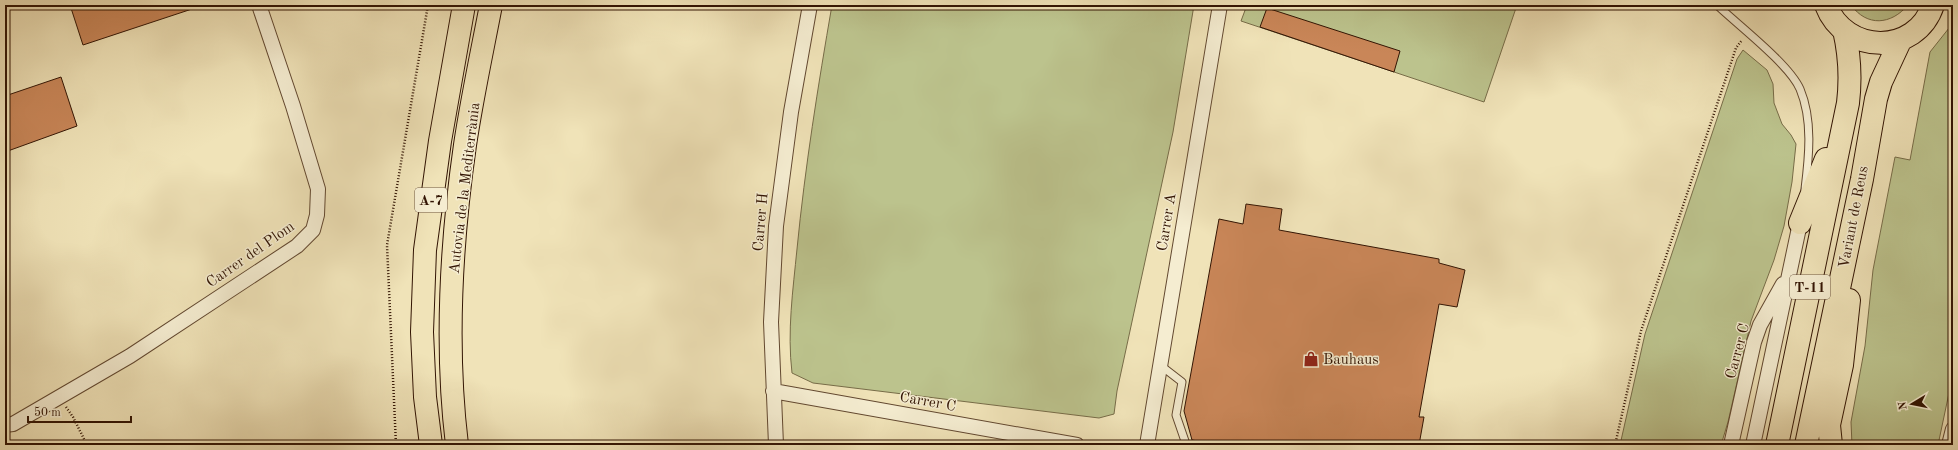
<svg xmlns="http://www.w3.org/2000/svg" width="1958" height="450" viewBox="0 0 1958 450" font-family="'Old Standard TT',serif">
<style>
.green{fill:#bcc38d;stroke:#776c48}
.building{fill:#c98658;stroke:#321403}
.lines{fill:none;stroke-linecap:round;stroke-linejoin:round}
.lane-casing{stroke:#624830;stroke-width:9}
.street-casing{stroke:#624830;stroke-width:16}
.highway-casing{stroke:#321403;stroke-width:24}
.path{stroke:#321403;stroke-width:2.5;stroke-dasharray:1 2;stroke-linecap:butt}
.lane{stroke:#f5edd1;stroke-width:7}
.street{stroke:#f5edd1;stroke-width:14}
.highway{stroke:#f0e3b8;stroke-width:22}
.labels{text-anchor:middle;stroke-width:3;stroke-linejoin:round;paint-order:stroke}
.shield{fill:#f5edd1;stroke:#6c5541;stroke-width:1}
.shield-label{font-size:14px;font-weight:bold;fill:#321403}
.street-label{font-size:15px;fill:#321403;stroke:#f5edd1}
.poi-label{font-size:15px;fill:#321403;stroke:#f5edd1;text-anchor:start}
</style>
<rect width="100%" height="100%" fill="#f0e3b8"/>
<filter id="stains"><feTurbulence type="fractalNoise" baseFrequency=".005" numOctaves="4"/><feColorMatrix values="0 0 0 0 .2 0 0 0 0 .09 0 0 0 0 .02 0 0 0 .5 -.17"/></filter>
<radialGradient id="worn" r=".72"><stop offset=".6" stop-color="#630" stop-opacity="0"/><stop offset="1" stop-color="#630" stop-opacity=".3"/></radialGradient>
<path class="green" d="M 832,5 L 1194,5 L 1173,132 L 1117,391 L 1114,414 L 1099,418 L 813,383 L 792,373 C 787,331 793,290 797,249 C 805,167 818,86 832,5 Z
M 1247,5 L 1517,5 L 1484,102 L 1241,21 Z
M 1851,5 L 1908,5 C 1891,25 1867,27 1851,5 Z
M 1953,23 L 1953,374 L 1938,445 L 1852,445 L 1851,422 L 1865,346 L 1873,270 L 1895,157 L 1910,160 L 1930,52 Z
M 1743,50 L 1767,70 L 1773,84 L 1774,103 L 1782,124 L 1791,135 L 1796,144 L 1792,182 L 1784,226 L 1774,260 L 1751,321 L 1728,422 L 1721,445 L 1620,445 L 1645,334 L 1737,59 Z"/>
<path class="building" d="M 70,5 L 197,5 L 198,7 L 83,45 Z
M 1267,8 L 1400,51 L 1394,72 L 1260,27 Z
M 61,77 L 77,126 L 5,152 L 5,96 Z
M 1246,204 L 1282,209 L 1279,230 L 1439,259 L 1439,263 L 1465,270 L 1457,307 L 1439,304 L 1419,417 L 1424,417 L 1419,445 L 1221,445 L 1192,440 L 1184,411 L 1219,219 L 1243,224 Z"/>
<g class="lines">
<g class="lane-casing">
<path id="lane" d="M 1717,5 C 1738,25 1789,64 1800,89 C 1813,120 1809,157 1805,189
M 1160,365 L 1182,382 L 1176,415 L 1186,444 L 1192,445"/>
</g>
<g class="street-casing">
<path id="street" d="M 773,391 L 1077,445
M 5,425 L 13,424 L 130,356 L 297,246 L 313,230 L 317,215 L 318,189 L 293,106 L 259,5
M 776,445 L 771,322 L 776,226 L 791,112 L 810,5
M 1147,445 L 1220,5
M 1731,445 L 1754,342 L 1760,325 L 1783,284
M 1753,445 L 1800,223
M 1949,445 L 1953,429"/>
</g>
<g class="highway-casing">
<path id="highway" d="M 1826,5 C 1845,55 1916,56 1933,5
M 1800,223 L 1826,159
M 431,445 L 425,397 L 422,332 L 425,250 L 440,141 L 464,5
M 457,445 C 445,346 451,243 465,145 C 472,98 482,52 491,5
M 1777,445 L 1848,103 C 1851,78 1850,56 1844,30
M 1806,445 L 1862,179 L 1876,99 L 1881,82 L 1901,39
M 1831,445 L 1829,425 L 1842,365 L 1849,300"/>
</g>
<path class="path" d="M 66,407 L 73,417 L 87,445
M 396,445 L 387,245 L 428,5
M 1615,445 L 1641,331 L 1736,48 L 1742,40"/>
<use href="#lane" class="lane"/>
<use href="#street" class="street"/>
<use href="#highway" class="highway"/>
</g>
<defs>
<g id="shop-bare" transform="scale(1.2)"><path d="M-5-2.5h2.3a2.7 3.5 0 0 1 5.4 0H5L5.5 6h-11ZM-1.5-2.5h3a1.5 2.3 0 0 0-3 0Z" fill="#8f2418" stroke="#f5edd1" stroke-width="2.5" paint-order="stroke"/></g>
</defs>
<g fill-rule="evenodd">
<use href="#shop-bare" x="1311" y="359"/>
</g>
<g class="labels">
<g class="shield">
<rect x="415" y="188" width="32" height="24" rx="3"/>
<rect x="1790" y="275" width="40" height="24" rx="3"/>
</g>
<g class="shield-label">
<text x="431" y="205">A-7</text>
<text x="1810" y="292">T-11</text>
</g>
<g class="street-label">
<text transform="translate(464 188) rotate(-83)" y="5">Autovia de la Mediterrània</text>
<text transform="translate(1853 217) rotate(-79)" y="5">Variant de Reus</text>
<text transform="translate(760 222) rotate(-85)" y="5">Carrer H</text>
<text transform="translate(1166 222) rotate(-81)" y="5">Carrer A</text>
<text transform="translate(250 254) rotate(-35)" y="5">Carrer del Plom</text>
<text transform="translate(1737 351) rotate(-75)" y="5">Carrer C</text>
<text transform="translate(928 401) rotate(10)" y="5">Carrer C</text>
</g>
<g class="poi-label">
<text x="1323" y="364">Bauhaus</text>
</g>
</g>
<rect width="1958" height="450" fill="none" stroke="#f0e3b8" stroke-width="20"/>
<rect x="6" y="6" width="1946" height="438" fill="none" stroke="#321403" stroke-width="2"/>
<rect x="10" y="10" width="1938" height="430" fill="none" stroke="#321403"/>
<g transform="translate(1912 404) rotate(260)" stroke="#f5edd1" stroke-width="3" paint-order="stroke">
<path d="M0-3L7 15L0 10L-7 15Z" fill="#321403"/>
<text y="-6" font-size="11" font-weight="bold" text-anchor="middle" fill="#321403">N</text>
</g>
<path d="M28 416v6h103v-6" fill="none" stroke="#321403" stroke-width="2"/>
<text x="34" y="416" font-size="12" fill="#321403" stroke="#f5edd1" stroke-width="3" paint-order="stroke">50 m</text>
<rect width="100%" height="100%" filter="url(#stains)"/>
<rect width="100%" height="100%" fill="url(#worn)"/>
</svg>
